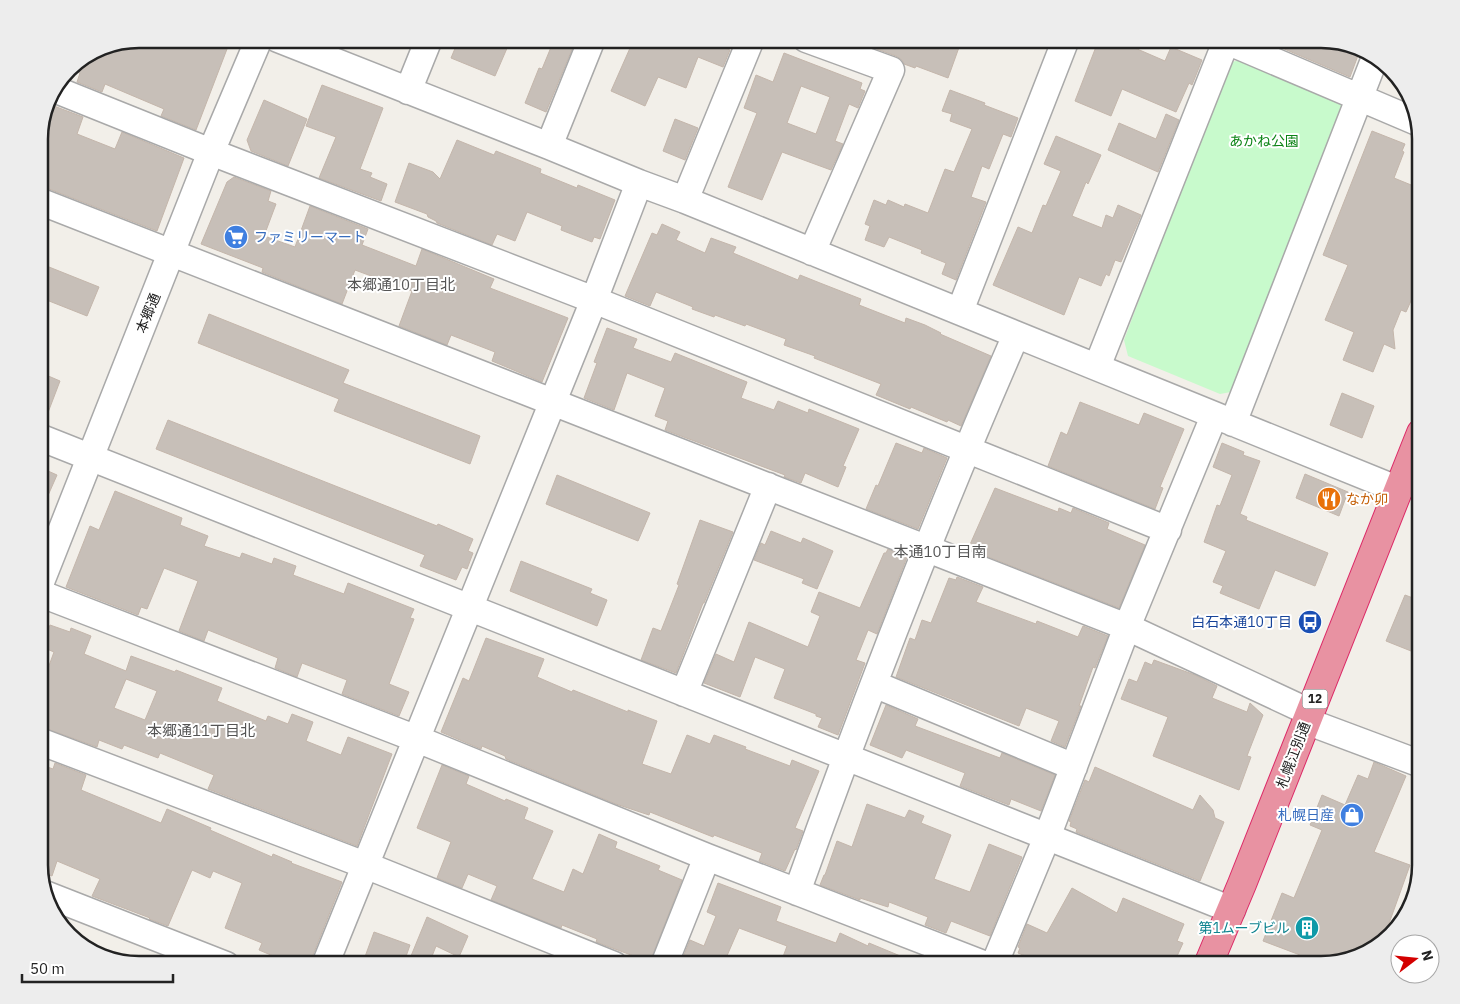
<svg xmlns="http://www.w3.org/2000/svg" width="1460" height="1004" viewBox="0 0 1460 1004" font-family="'IBM Plex Sans','Noto Sans JP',sans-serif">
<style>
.park{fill:#c8facc}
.building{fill:#c7bfb8;stroke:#c4b6ab;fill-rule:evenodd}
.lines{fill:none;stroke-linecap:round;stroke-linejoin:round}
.minor-casing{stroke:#a9a9a9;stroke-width:29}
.highway-casing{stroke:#dc2a67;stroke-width:30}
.minor{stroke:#fff;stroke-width:26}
.highway{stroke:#e892a2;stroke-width:28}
.labels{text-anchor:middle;stroke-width:4;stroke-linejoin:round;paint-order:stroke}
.shield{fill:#fff;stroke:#646464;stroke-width:1}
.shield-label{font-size:12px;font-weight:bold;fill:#222}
.park-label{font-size:14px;fill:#0c8416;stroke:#fff}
.shop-label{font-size:14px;fill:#366cbe;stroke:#fff;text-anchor:start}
.street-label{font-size:14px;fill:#222;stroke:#fff}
.food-label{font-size:14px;fill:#c56008;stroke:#fff;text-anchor:start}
.transit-label{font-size:14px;fill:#164399;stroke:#fff;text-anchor:end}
.culture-label{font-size:14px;fill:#0d838f;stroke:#fff;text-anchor:end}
.neighbourhood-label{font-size:15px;fill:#555;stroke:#fff}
.rim{fill:none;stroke:#222;stroke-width:2.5}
</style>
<rect width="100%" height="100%" fill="#f2efe9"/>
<path class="park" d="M 1240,60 L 1341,101 L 1344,108 L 1231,392 L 1220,394 L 1128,356 L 1124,340 L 1228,63 Z"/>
<path class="building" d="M 138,39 L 218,39 L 224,41 L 227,49 L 196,130 L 161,116 L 164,109 L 105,84 L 102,92 L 77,82 L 80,73 L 68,68 L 101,46 Z
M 459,39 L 511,39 L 495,76 L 451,58 Z
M 634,39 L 701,39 L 730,50 L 723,67 L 698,57 L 686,88 L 658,77 L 645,106 L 611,91 Z
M 849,39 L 962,39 L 948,78 L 916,66 L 915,68 L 904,64 L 902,60 L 896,56 Z
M 1099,39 L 1114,39 L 1165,61 L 1171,47 L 1202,60 L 1192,85 L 1189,83 L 1176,112 L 1122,89 L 1111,116 L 1075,101 Z
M 1285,39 L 1322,39 L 1360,50 L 1350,77 L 1282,48 Z
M 554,40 L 573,47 L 546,112 L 525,103 L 539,68 L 542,69 Z
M 784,53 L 862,83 L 860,89 L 865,91 L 858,108 L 849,104 L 835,141 L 843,144 L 831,170 L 782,152 L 762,200 L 728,187 L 757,113 L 744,108 L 756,75 L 773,82 ZM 801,86 L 830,97 L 816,134 L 787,123 Z
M 322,85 L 383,108 L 360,169 L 372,173 L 370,177 L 387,184 L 381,201 L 319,178 L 336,137 L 306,126 Z
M 950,90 L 985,103 L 984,105 L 1018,118 L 1011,137 L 1003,134 L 989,169 L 982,166 L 971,197 L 986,202 L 956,280 L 942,274 L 946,263 L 921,253 L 922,250 L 889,237 L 884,247 L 865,240 L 870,226 L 865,224 L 874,200 L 886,205 L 888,200 L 904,207 L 905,204 L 928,213 L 945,169 L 954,172 L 972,129 L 950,121 L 952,114 L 942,111 Z
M 264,100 L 307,119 L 288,166 L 251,151 L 247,140 Z
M 46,103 L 83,117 L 77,134 L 115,149 L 122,132 L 184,158 L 157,231 L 44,187 L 39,186 L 39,132 Z
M 1166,114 L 1179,120 L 1158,172 L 1108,150 L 1119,123 L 1156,139 Z
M 675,119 L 698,128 L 685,160 L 663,151 Z
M 1372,131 L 1405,144 L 1402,151 L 1404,152 L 1394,178 L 1421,189 L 1421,297 L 1414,294 L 1406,312 L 1401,310 L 1393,330 L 1395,349 L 1384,344 L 1373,372 L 1343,360 L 1354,332 L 1325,320 L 1348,265 L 1323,255 Z
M 1056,136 L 1101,155 L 1088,184 L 1086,182 L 1072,216 L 1102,228 L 1106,215 L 1113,218 L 1118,205 L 1141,215 L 1121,262 L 1115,260 L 1109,276 L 1106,274 L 1101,286 L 1079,277 L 1064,315 L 993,285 L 1018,227 L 1032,233 L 1043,205 L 1046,206 L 1061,171 L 1044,164 Z
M 457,140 L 494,155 L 496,151 L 541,169 L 540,173 L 577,188 L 578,185 L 615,200 L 600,239 L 594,237 L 592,242 L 561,230 L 562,226 L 527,212 L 515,241 L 497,234 L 492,245 L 437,223 L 436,221 L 428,217 L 427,214 L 395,202 L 409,163 L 433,172 L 440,179 Z
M 234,177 L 271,191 L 268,201 L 276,204 L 264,236 L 295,247 L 310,206 L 368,229 L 362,245 L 416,266 L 422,249 L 494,279 L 490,288 L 568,318 L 542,382 L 492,361 L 495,352 L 451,335 L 447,345 L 399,326 L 412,291 L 355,270 L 342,304 L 262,272 L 263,268 L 201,244 L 227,182 Z
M 662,224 L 680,232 L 676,240 L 705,253 L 711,238 L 736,247 L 733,253 L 798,280 L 800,275 L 820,283 L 861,299 L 859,305 L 905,323 L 906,318 L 925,325 L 941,333 L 940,334 L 991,356 L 961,426 L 948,420 L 947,422 L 911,407 L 910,409 L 876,395 L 881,384 L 814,358 L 815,356 L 784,345 L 786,339 L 746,324 L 745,326 L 715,315 L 714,317 L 692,309 L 693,307 L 656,292 L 650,306 L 625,296 L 652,233 L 657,235 Z
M 39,263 L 99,287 L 87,316 L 39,297 Z
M 209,314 L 349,370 L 343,383 L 480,436 L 470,464 L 334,411 L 339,399 L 198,343 Z
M 607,328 L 637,339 L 633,348 L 671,362 L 675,353 L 747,382 L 741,398 L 774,410 L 778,401 L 808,413 L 809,409 L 859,429 L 843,466 L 846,467 L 838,487 L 805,473 L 801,483 L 784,477 L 785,475 L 665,430 L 668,421 L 655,416 L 665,388 L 627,373 L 614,410 L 584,398 L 597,363 L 594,362 Z
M 39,372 L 60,381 L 44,423 L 39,422 Z
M 1342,393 L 1374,406 L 1362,438 L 1330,425 Z
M 1080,402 L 1139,425 L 1144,413 L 1184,429 L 1160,487 L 1163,488 L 1155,509 L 1048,466 L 1061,432 L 1067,435 Z
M 168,420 L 437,526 L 438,524 L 473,539 L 468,551 L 473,553 L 467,569 L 462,567 L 456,580 L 420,566 L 425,555 L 156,449 Z
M 896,443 L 922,453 L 924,448 L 947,458 L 918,529 L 866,509 L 876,485 L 878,486 Z
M 1222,443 L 1244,452 L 1243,455 L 1260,461 L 1240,514 L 1247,517 L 1246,520 L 1328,553 L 1315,586 L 1275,570 L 1259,609 L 1220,593 L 1223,586 L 1213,582 L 1226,551 L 1204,542 L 1217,505 L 1220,506 L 1232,475 L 1213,467 Z
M 39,467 L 57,475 L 39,516 Z
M 1305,474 L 1348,492 L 1339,516 L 1296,498 Z
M 557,475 L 650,513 L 638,541 L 546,504 Z
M 995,488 L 1058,512 L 1059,508 L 1071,513 L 1073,508 L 1109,523 L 1107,529 L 1145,545 L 1119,608 L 968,549 Z
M 115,491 L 182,518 L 180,525 L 208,536 L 204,546 L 240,558 L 242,553 L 272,564 L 274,558 L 296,566 L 293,575 L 344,594 L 348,583 L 414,609 L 410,618 L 414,619 L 389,684 L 409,692 L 399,716 L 342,694 L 347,680 L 302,663 L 297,677 L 275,668 L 278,658 L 208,630 L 204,641 L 179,631 L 198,581 L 164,568 L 147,609 L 141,607 L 138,615 L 66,587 L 90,526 L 99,530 Z
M 700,520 L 733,532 L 704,603 L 703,603 L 676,673 L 641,660 L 653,628 L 661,631 L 679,585 L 677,584 Z
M 771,531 L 801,543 L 803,538 L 833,551 L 817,589 L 802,583 L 804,579 L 754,560 L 761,543 L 765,545 Z
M 888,549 L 907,557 L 877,634 L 868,630 L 856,660 L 865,663 L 838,735 L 818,727 L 822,718 L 816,716 L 816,714 L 774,698 L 785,669 L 755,657 L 740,697 L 704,683 L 716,654 L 734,662 L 749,622 L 808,647 L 820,616 L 811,612 L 819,592 L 860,608 L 884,553 L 886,553 Z
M 521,561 L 592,589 L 590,593 L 607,600 L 597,626 L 510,591 Z
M 957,577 L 983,587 L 976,602 L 1036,624 L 1037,621 L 1078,637 L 1083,626 L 1108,636 L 1095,668 L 1093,667 L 1079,706 L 1081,706 L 1065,747 L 1051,741 L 1059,721 L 1026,708 L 1019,726 L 896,677 L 910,638 L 915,640 L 922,620 L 931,623 L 949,578 L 956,580 Z
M 1405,595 L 1421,601 L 1421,655 L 1386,641 Z
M 50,625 L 70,632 L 71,628 L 91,636 L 84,654 L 126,671 L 131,656 L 175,672 L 176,670 L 222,688 L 217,701 L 266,721 L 268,716 L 288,724 L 292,714 L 313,722 L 306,741 L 341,755 L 348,737 L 392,754 L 357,846 L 208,789 L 214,775 L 160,753 L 158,758 L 124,745 L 122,749 L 99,740 L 97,747 L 39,726 L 39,693 L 54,652 L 42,647 ZM 126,679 L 157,691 L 145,720 L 114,708 Z
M 486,638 L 544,659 L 537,677 L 572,692 L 573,690 L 628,712 L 628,710 L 657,721 L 642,764 L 671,774 L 687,735 L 710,744 L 714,735 L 746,747 L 745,749 L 790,766 L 792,760 L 819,771 L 795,828 L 803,831 L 796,850 L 795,849 L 785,871 L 759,861 L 762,853 L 714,835 L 713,837 L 650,812 L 649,815 L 616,804 L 506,759 L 505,756 L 482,746 L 481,749 L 441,732 L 463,678 L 469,681 Z
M 1154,660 L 1195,675 L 1217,686 L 1212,698 L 1247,712 L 1250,703 L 1263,715 L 1247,756 L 1251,757 L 1239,790 L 1153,756 L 1168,717 L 1121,699 L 1129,679 L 1137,682 L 1145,662 L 1152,665 Z
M 886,705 L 918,719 L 915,726 L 1000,758 L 1002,753 L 1055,775 L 1041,811 L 1011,799 L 1009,805 L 960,786 L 965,773 L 906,750 L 902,758 L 870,745 Z
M 1374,762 L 1406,776 L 1374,852 L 1410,865 L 1387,929 L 1393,931 L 1366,955 L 1322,965 L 1296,965 L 1300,955 L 1263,941 L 1282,893 L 1294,898 L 1322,830 L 1310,825 L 1322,795 L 1345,805 L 1358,775 L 1368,779 Z
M 55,763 L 86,775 L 81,790 L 161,823 L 167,809 L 211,828 L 210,830 L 272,857 L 273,854 L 292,862 L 291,863 L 342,882 L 309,965 L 283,965 L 285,961 L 259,950 L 262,943 L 225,928 L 242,883 L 213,871 L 210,878 L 192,870 L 168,926 L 149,919 L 150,918 L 92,896 L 100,879 L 57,861 L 52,876 L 39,871 L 39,764 L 53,769 Z
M 442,765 L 469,776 L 466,784 L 505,801 L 506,799 L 528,808 L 524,819 L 553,831 L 532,879 L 564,892 L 573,869 L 583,874 L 599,834 L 617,842 L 615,848 L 660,866 L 658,870 L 682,880 L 650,962 L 596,942 L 597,939 L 562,925 L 561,928 L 491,900 L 497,886 L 468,874 L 462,888 L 437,878 L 451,842 L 417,828 Z
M 1095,767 L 1193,810 L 1200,795 L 1213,810 L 1215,818 L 1224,822 L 1200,881 L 1076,832 L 1077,829 L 1070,826 L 1071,822 L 1069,821 L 1085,780 L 1089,782 Z
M 867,804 L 905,818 L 909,810 L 924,816 L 921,823 L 951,835 L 934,879 L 970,892 L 989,844 L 1022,857 L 990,936 L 951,921 L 946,933 L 925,925 L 928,917 L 889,902 L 888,907 L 860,898 L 860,900 L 820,885 L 824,875 L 825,875 L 837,841 L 852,847 Z
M 718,883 L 781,907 L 776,921 L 836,943 L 840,933 L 868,946 L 869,943 L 922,965 L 780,965 L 787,946 L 739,928 L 723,965 L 680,965 L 690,940 L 704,946 L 716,916 L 707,912 Z
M 1072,888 L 1117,913 L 1123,898 L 1184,924 L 1177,941 L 1183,943 L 1173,965 L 1048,965 L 1018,953 L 1020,948 L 1018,947 L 1027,924 L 1047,933 Z
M 427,917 L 468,936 L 459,957 L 436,946 L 429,964 L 411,956 Z
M 374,932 L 410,945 L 403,965 L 362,965 Z"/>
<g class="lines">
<g class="minor-casing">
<path id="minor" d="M 278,39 L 549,146 L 639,183 L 685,200 L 1399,490
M 806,39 L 891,70 L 812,252
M 1222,39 L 1417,122
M 54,89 L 211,152 L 594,300 L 1168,530
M 408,91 L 429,39
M 549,146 L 592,39
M 685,200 L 751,39
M 39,201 L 1127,627 L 1309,712
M 960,311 L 1066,39
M 1097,367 L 1227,39
M 1233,423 L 1376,55
M 39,437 L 1232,910
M 39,587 L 211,152 L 259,39
M 39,593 L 417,739 L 707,857 L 986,965
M 874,684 L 1074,767
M 684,693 L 768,486
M 1306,721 L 1421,764
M 39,741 L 365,865 L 614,965
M 797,892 C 864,704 936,518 1016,335
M 45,894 L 226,965
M 325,965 L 594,300 L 639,183
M 664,965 L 707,857
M 994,965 L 1047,837 L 1127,627 L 1214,416"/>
</g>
<g class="highway-casing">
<path id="highway" d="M 1208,965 L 1242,884 L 1421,433"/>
</g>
<use href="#minor" class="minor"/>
<use href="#highway" class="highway"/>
</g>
<defs>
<g id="supermarket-disc" transform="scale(1.25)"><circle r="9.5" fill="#3f7fe0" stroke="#fff"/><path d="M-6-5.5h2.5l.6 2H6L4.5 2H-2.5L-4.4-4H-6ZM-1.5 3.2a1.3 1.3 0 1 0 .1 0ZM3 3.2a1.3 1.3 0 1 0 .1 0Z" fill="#fff"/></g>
<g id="restaurant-disc" transform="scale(1.25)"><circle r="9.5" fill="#e8710a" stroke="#fff"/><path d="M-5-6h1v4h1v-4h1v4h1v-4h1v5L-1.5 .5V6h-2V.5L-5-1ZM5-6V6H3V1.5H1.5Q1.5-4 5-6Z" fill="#fff"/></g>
<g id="bus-disc" transform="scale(1.25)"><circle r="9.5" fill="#1a4fb4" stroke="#fff"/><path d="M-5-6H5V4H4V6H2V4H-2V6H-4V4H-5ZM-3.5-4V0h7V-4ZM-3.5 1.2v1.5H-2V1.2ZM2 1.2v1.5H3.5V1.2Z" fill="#fff"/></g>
<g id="shop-disc" transform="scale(1.25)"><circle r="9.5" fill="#3f7fe0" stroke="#fff"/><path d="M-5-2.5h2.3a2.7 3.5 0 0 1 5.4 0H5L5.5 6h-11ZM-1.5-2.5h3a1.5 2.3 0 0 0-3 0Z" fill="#fff"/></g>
<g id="building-disc" transform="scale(1.25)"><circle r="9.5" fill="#0f9aa8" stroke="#fff"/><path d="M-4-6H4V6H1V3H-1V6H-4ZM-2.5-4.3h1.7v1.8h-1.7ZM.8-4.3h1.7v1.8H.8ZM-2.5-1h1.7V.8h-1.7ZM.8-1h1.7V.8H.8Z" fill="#fff"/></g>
</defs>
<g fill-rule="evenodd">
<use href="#supermarket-disc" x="236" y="237"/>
<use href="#restaurant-disc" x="1329" y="499"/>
<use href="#bus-disc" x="1310" y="622"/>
<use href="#shop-disc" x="1352" y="815"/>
<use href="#building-disc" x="1307" y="928"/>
</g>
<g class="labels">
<rect class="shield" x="1302.5" y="689.5" width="25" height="19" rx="4"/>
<g class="shield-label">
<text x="1315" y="703">12</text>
</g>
<g class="park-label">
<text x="1264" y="146">あかね公園</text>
</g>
<g class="shop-label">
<text x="254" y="242">ファミリーマート</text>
<text x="1334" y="820" text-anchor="end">札幌日産</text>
</g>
<g class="street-label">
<text transform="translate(148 313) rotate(-68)" y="5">本郷通</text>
<text transform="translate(1293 755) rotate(-69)" y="5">札幌江別通</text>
</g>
<g class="food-label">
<text x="1346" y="504">なか卯</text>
</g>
<g class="transit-label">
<text x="1292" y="627">白石本通10丁目</text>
</g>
<g class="culture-label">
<text x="1290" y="933">第1ムーブビル</text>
</g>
<g class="neighbourhood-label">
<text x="401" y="290">本郷通10丁目北</text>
<text x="940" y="557">本通10丁目南</text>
<text x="201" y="736">本郷通11丁目北</text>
</g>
</g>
<path d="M0 0H1460V1004H0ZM139 48H1321A91 91 0 0 1 1412 139V865A91 91 0 0 1 1321 956H139A91 91 0 0 1 48 865V139A91 91 0 0 1 139 48Z" fill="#ededed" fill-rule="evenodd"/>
<path class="rim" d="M139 48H1321A91 91 0 0 1 1412 139V865A91 91 0 0 1 1321 956H139A91 91 0 0 1 48 865V139A91 91 0 0 1 139 48Z"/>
<g transform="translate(1415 959) rotate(74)"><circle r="24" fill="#ffffff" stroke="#a7a7a7"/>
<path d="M0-4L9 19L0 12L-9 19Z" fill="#d40000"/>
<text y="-8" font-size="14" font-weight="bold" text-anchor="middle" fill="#222222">N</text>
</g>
<path d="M22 974v8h151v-8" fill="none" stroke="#222222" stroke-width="2.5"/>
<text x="30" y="974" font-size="15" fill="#222222" stroke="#ffffff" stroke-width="4" paint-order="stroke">50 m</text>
</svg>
